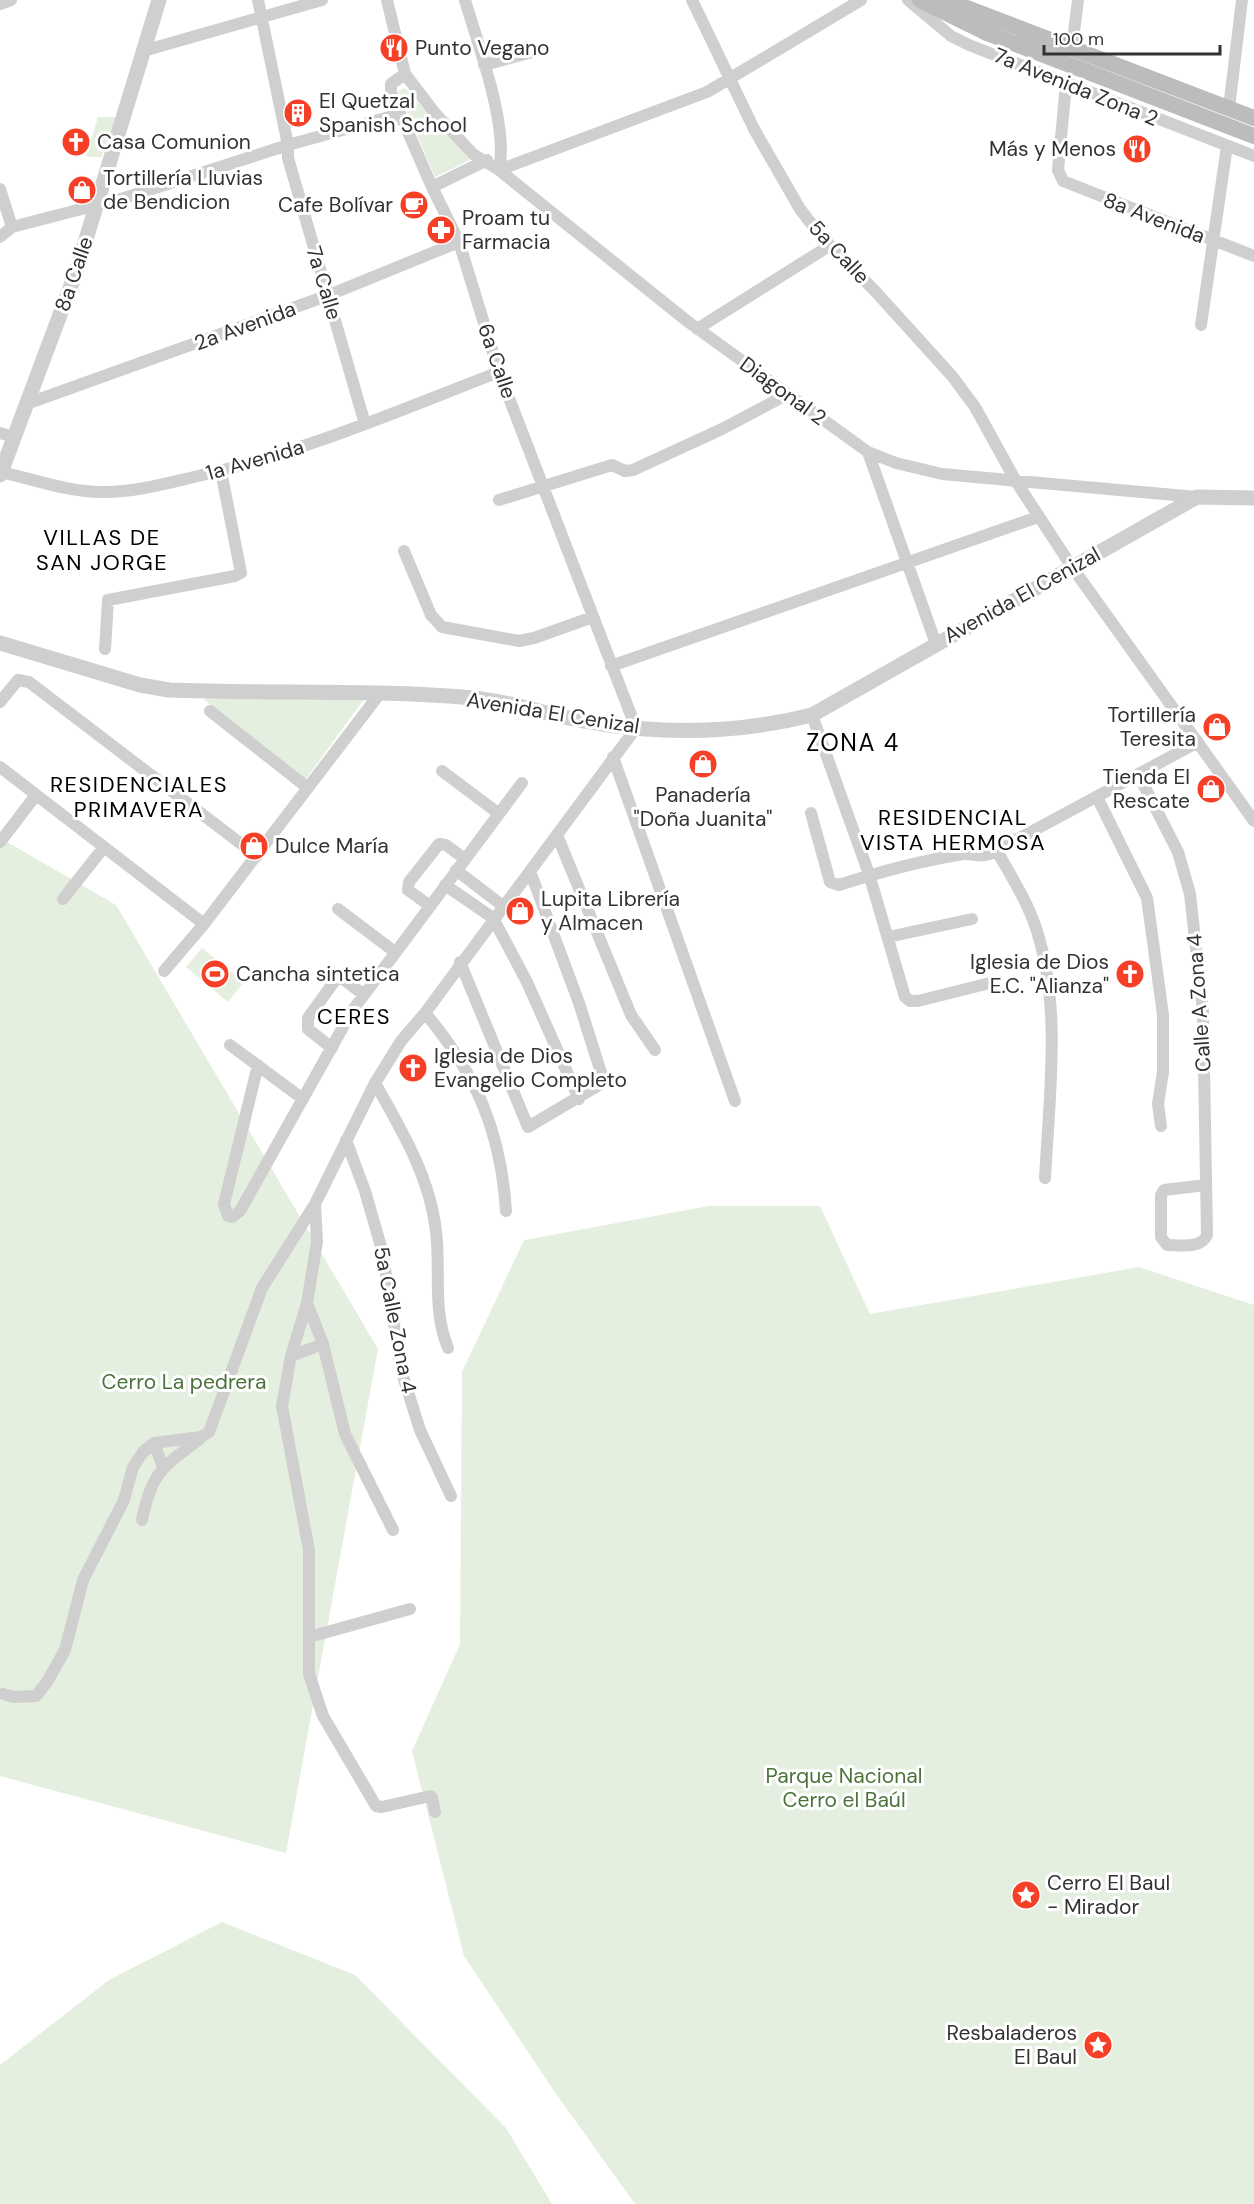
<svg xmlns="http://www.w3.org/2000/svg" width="1254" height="2204" viewBox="0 0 1254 2204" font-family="'DM Sans',sans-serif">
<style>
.green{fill:#e5efdf}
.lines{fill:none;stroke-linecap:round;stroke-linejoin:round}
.minor{stroke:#cfcfcf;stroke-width:12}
.tertiary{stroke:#cfcfcf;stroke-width:15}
.secondary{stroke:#bcbcbc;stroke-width:16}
.labels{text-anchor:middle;stroke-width:6;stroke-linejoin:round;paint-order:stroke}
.poi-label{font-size:21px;fill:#323232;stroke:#fff;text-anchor:start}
.street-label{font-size:21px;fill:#323232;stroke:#fff}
.park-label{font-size:21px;fill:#4a723a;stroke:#fff}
.neighbourhood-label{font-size:22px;letter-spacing:1.5px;fill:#000;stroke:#fff}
.quarter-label{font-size:24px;letter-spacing:1.5px;fill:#000;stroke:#fff}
</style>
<rect width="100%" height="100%" fill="#fff"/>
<path class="green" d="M 405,88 L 470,160 L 435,177 L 398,91 Z
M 98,117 L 118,117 L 101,157 L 86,157 Z
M 203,699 L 364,699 L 306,779 Z
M 0,838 L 116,905 L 378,1349 L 286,1853 L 0,1776 Z
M 202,948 L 244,982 L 228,1002 L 186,967 Z
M 709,1206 L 820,1206 L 870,1314 L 1139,1267 L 1254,1305 L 1254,2204 L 635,2204 L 554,2091 L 464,1956 L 412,1751 L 460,1644 L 462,1372 L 524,1240 Z
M 222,1922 L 355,1975 L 506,2128 L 552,2204 L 0,2204 L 0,2065 L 109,1980 Z"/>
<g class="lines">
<path class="minor" d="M 258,0 L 288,145 L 288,158 L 365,424
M 387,0 L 405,74 L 434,112 L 473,154 L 499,170 L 687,321 L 868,452 L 896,463 L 942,474 L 1197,497
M 465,0 C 478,45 509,126 499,170
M 692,0 L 754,129 L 800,209 L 820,235 L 875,291 L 952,376 L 975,407 L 1017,483 L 1072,567 L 1254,821
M 908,0 L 951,36 L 969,45 L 1254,156
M 0,4 L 11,0
M 1072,48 L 1078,0
M 143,51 L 322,0
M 484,65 L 532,52
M 1066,84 L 1058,170 L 1063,181 L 1254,256
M 1229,108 L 1242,0
M 499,170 L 707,92 L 861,0
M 432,187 L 487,160
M 0,189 L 12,227
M 0,237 L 12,227 L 124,198 L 288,145 L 400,114
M 1201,325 L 1227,146
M 697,329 L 829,246
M 29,403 L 329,295 L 459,242
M 0,433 L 14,437
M 868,452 L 936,644
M 1,472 C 34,479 70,493 104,492 C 135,492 168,483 198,476 C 301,453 400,410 499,372
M 499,500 L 612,465 L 625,471 L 633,470 L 722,429 L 786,395
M 404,551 L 431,615 L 442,627 L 519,641 L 534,638 L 593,617
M 105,649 L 108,600 L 235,576 L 241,573 L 221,471
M 611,666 L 1038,517
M 0,702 L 18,680 L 29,682 L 257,856
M 210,711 L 308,788
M 812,715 L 869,874 L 905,997 L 910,1001 L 918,1001 L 990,983
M 613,757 L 735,1101
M 0,767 L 204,924
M 442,771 L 498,813
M 1138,774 L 1178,852 L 1190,894 L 1203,1011 L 1207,1235 C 1201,1249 1181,1245 1167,1245 L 1161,1237 L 1161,1195 L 1164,1190 L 1206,1185
M 1097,797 L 1147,898 L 1163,1015 L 1163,1072 L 1158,1104 L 1161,1126
M 811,813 L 830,882 L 839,885 C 879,872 920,861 963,854 C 973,853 980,858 990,854 L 1198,742
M 557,835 L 631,1015 L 655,1050
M 0,842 L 36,795
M 997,851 C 1011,876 1027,901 1036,928 C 1062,1007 1049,1097 1045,1178
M 456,870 L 503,906
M 445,885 L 493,918 L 527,982 L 579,1099
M 63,899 L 104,847
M 430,906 L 408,890 L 409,882 L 439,844 L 446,845 L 465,859
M 338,909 L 395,952
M 888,937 L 972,919
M 460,962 L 528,1127 L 604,1082 L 579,1003 L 530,871
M 164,971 L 204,924 L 381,692
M 425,1013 C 476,1073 501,1132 506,1211
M 230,1045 L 303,1099
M 332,1048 L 308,1029 L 308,1018 L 336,979 L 343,979 L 363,994
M 258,1065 L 224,1204 L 228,1216 L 232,1217 L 240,1211 L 352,1011 L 522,783
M 375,1083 C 401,1129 430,1177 436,1231 C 441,1271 432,1309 448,1348
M 346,1140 L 365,1191 L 382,1250 L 402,1373 L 420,1430 L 451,1496
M 315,1204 L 317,1242 L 307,1303 L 323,1344 L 345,1434 L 393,1530
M 307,1303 L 291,1356 L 282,1406 L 309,1550 L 309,1674 L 323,1716 L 376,1806 L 382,1807 L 430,1796 L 432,1797 L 435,1812
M 291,1356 L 323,1344
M 154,1443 L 163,1467
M 142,1520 C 152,1471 163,1467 201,1438
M 309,1637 L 410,1609
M 3,1694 L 14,1697 L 36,1696 L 47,1682 L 65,1650 L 83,1580 L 124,1500 L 133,1467 L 143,1452 L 154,1443 L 201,1437 L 209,1432 L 262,1288 L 315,1204 L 375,1083 L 401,1041 L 425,1013 L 636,728 L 499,372 L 459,242 L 432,187 L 391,93 L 391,84 L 405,74"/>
<path class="tertiary" d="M 0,475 L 76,272 L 159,0
M 0,643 L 140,685 L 169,690 C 271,694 372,689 474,698 C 514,702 551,716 590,722 C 664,735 740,733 812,715 L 1197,497 L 1254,498"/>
<path class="secondary" d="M 920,0 L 987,33 L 1254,136
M 946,0 L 1254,118"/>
</g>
<defs>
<g id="restaurant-disc" transform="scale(1.5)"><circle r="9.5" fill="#f53f27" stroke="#fff"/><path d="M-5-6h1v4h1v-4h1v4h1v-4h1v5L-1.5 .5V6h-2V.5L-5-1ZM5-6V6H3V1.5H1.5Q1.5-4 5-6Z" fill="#fff"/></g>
<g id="building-disc" transform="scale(1.5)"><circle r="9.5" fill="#f53f27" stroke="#fff"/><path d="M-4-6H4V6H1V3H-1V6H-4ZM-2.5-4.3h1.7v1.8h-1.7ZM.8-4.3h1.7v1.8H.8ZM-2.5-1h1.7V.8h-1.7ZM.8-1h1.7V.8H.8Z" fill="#fff"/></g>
<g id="church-disc" transform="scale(1.5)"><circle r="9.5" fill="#f53f27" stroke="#fff"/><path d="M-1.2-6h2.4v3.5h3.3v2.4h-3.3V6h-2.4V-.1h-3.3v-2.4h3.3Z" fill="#fff"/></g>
<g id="shop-disc" transform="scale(1.5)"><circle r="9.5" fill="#f53f27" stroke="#fff"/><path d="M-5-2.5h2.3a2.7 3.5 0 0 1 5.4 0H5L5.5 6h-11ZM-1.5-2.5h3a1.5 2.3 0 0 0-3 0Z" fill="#fff"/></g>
<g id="cafe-disc" transform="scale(1.5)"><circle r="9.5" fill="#f53f27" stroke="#fff"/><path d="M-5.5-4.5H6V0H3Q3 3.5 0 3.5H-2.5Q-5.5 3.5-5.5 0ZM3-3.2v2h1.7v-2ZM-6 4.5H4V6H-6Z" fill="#fff"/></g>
<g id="pharmacy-disc" transform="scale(1.5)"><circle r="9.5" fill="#f53f27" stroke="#fff"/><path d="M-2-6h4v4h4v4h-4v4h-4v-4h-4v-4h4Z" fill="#fff"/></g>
<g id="stadium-disc" transform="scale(1.5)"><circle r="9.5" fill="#f53f27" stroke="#fff"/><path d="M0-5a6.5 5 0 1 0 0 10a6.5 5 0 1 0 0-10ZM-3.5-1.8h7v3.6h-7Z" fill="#fff"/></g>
<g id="sight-disc" transform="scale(1.5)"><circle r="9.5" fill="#f53f27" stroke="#fff"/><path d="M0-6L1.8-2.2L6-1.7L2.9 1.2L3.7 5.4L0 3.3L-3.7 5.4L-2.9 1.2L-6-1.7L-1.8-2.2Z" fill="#fff"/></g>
</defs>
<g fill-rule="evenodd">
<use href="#restaurant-disc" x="394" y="48"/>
<use href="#building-disc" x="298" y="113"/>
<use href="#church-disc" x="76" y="142"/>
<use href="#restaurant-disc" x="1137" y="149"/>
<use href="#shop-disc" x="82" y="190"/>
<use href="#cafe-disc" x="414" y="205"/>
<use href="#pharmacy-disc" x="441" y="230"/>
<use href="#shop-disc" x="1217" y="727"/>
<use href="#shop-disc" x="703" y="764"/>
<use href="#shop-disc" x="1211" y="789"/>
<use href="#shop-disc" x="254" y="846"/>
<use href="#shop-disc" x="520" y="911"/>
<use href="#stadium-disc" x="215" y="974"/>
<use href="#church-disc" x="1130" y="974"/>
<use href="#church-disc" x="413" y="1068"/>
<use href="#sight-disc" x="1026" y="1895"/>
<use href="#sight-disc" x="1098" y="2045"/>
</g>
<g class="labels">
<g class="poi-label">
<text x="415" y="55">Punto Vegano</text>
<text x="319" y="108">El Quetzal<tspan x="319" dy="24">Spanish School</tspan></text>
<text x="97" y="149">Casa Comunion</text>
<text x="1116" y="156" text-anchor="end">Más y Menos</text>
<text x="103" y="185">Tortillería Lluvias<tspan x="103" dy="24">de Bendicion</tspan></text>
<text x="393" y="212" text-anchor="end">Cafe Bolívar</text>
<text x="462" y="225">Proam tu<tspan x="462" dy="24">Farmacia</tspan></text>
<text x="1196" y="722" text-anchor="end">Tortillería<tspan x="1196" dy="24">Teresita</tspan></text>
<text x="1190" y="784" text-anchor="end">Tienda El<tspan x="1190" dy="24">Rescate</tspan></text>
<text x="703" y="802" text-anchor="middle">Panadería<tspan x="703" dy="24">"Doña Juanita"</tspan></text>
<text x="275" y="853">Dulce María</text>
<text x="541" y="906">Lupita Librería<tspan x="541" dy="24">y Almacen</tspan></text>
<text x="1109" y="969" text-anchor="end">Iglesia de Dios<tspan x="1109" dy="24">E.C. "Alianza"</tspan></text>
<text x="236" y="981">Cancha sintetica</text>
<text x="434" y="1063">Iglesia de Dios<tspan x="434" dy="24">Evangelio Completo</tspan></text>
<text x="1047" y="1890">Cerro El Baul<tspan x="1047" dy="24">- Mirador</tspan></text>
<text x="1077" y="2040" text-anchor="end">Resbaladeros<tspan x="1077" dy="24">El Baul</tspan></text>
</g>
<g class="street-label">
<text transform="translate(1076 87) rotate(22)" y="7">7a Avenida Zona 2</text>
<text transform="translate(1154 218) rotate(21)" y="7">8a Avenida</text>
<text transform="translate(839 252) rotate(47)" y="7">5a Calle</text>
<text transform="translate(74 274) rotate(-71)" y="7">8a Calle</text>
<text transform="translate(324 283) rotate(73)" y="7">7a Calle</text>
<text transform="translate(245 326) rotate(-20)" y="7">2a Avenida</text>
<text transform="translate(497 361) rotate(71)" y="7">6a Calle</text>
<text transform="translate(783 391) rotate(36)" y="7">Diagonal 2</text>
<text transform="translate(255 460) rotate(-16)" y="7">1a Avenida</text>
<text transform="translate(1022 595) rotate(-29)" y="7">Avenida El Cenizal</text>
<text transform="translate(553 713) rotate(9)" y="7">Avenida El Cenizal</text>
<text transform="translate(1199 1003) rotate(-94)" y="7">Calle A Zona 4</text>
<text transform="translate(395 1320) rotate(79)" y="7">5a Calle Zona 4</text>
</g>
<g class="park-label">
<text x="184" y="1389">Cerro La pedrera</text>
<text x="844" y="1783">Parque Nacional<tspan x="844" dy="24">Cerro el Baúl</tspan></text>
</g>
<g class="neighbourhood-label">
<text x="102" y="545">VILLAS DE<tspan x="102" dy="25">SAN JORGE</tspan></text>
<text x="139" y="792">RESIDENCIALES<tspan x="139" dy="25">PRIMAVERA</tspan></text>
<text x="953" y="825">RESIDENCIAL<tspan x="953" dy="25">VISTA HERMOSA</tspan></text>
<text x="354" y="1024">CERES</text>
</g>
<g class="quarter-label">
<text x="853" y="751">ZONA 4</text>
</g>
</g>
<path d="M1044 45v9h176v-9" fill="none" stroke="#323232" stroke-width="3"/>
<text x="1053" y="45" font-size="18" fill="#323232" stroke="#ffffff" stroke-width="4.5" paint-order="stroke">100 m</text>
</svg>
